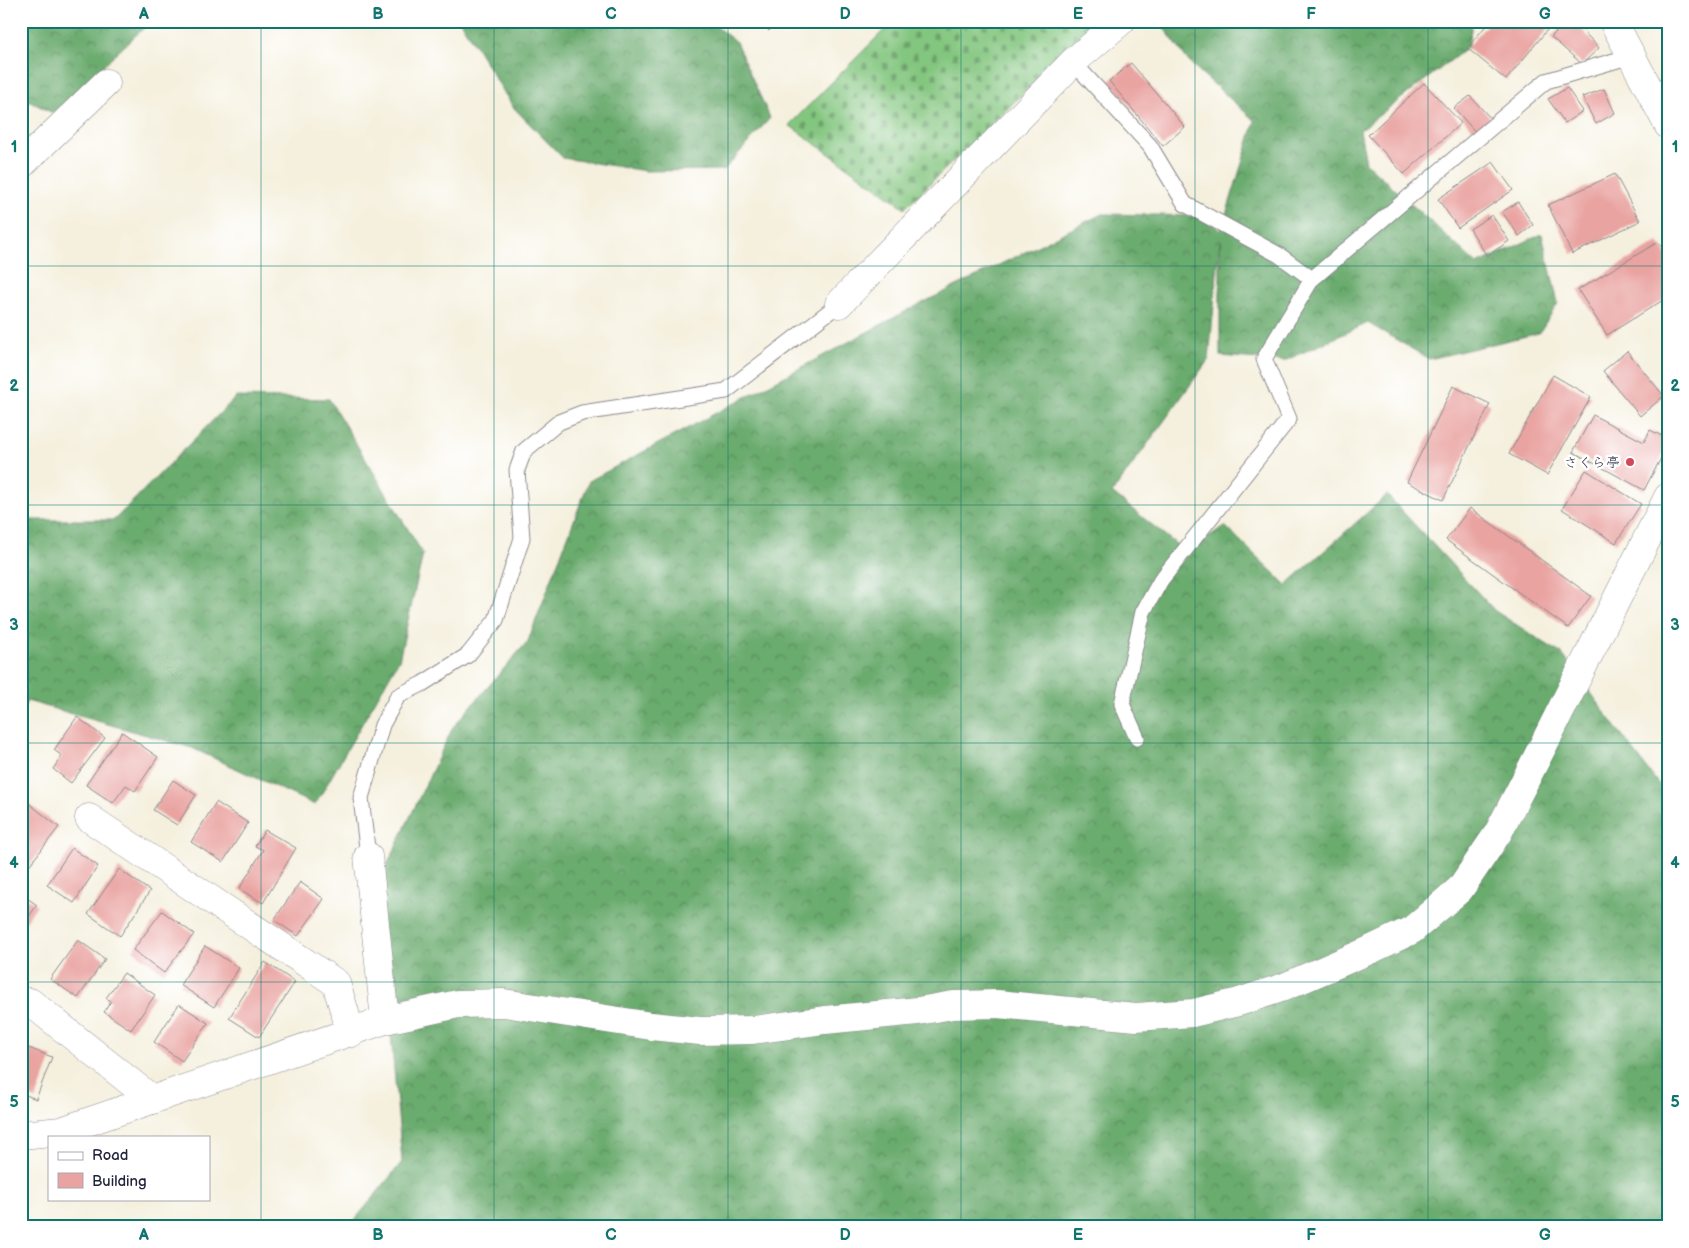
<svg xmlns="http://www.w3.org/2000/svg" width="1689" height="1248" viewBox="0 0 1689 1248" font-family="'Balsamiq Sans','Klee One',sans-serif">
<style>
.forest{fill:url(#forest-crowns);stroke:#466654}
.cemetery{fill:url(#cemetery-stones);stroke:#52745d}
.building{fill:#e9a3a0}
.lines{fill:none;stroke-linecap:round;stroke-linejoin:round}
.lane-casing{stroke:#8c898c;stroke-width:17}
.street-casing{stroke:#8c898c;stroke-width:29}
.secondary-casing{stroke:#8c898c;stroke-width:29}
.lane{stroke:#fff;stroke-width:15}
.street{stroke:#fff;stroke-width:28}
.secondary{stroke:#fff;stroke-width:28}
.grid{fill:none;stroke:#0f766e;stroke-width:1;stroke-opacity:0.55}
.poi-dot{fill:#d1495b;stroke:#fff;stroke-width:2}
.labels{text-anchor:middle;stroke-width:5;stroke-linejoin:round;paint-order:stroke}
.poi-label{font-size:14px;fill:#22223b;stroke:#fff;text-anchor:end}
.neatline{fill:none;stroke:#0f766e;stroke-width:2}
.grid-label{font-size:16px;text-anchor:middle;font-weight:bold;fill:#0f766e}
</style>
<defs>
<pattern id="forest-crowns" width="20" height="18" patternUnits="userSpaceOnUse" patternTransform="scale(1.25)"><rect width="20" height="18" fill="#6aab6e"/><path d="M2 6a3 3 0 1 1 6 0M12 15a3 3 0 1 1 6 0" fill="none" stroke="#578b5c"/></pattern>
<pattern id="cemetery-stones" width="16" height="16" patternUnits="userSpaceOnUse" patternTransform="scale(1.25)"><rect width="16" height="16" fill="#83c67f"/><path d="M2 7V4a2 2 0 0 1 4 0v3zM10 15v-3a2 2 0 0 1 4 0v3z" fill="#6ba069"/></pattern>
</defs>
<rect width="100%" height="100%" fill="#fff"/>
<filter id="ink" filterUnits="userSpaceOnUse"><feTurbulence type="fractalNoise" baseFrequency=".02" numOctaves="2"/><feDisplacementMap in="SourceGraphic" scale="10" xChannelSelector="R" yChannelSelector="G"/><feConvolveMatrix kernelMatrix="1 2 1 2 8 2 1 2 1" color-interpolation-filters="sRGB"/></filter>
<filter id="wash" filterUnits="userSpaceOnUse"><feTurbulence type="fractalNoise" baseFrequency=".0096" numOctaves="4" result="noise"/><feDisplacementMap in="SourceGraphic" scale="20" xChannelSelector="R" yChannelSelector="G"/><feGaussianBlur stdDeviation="1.12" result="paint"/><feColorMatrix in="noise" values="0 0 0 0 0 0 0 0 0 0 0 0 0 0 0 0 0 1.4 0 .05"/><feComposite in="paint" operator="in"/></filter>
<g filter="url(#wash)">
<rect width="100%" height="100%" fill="#f5f0de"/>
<path class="forest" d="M 21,21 L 151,21 L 53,113 L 21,97 Z
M 460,21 L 709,21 L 736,42 L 770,118 L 724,170 L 646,171 L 563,158 L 513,107 Z
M 1159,21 L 1473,21 L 1467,48 L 1360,130 L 1366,163 L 1477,264 L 1542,234 L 1558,303 L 1539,333 L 1429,359 L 1368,323 L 1284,361 L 1220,356 L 1220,240 L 1209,359 L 1112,493 L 1185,551 L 1225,526 L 1286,585 L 1387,495 L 1495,611 L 1562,654 L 1668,797 L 1668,1227 L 349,1227 L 402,1162 L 378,884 L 453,727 L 528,641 L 589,481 L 914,307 L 1102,214 L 1205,216 L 1221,231 L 1255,121 L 1189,62 Z
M 236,397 L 329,399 L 423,554 L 399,660 L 315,805 L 192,748 L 27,701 L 21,713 L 21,520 L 114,520 Z"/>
<path class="cemetery" d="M 893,21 L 1098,21 L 905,208 L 789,125 Z"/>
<g id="blocks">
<path class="building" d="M 760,21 L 777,21 L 769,31 Z
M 1490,21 L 1538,21 L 1548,29 L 1506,80 L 1467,48 Z
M 1567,21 L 1574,21 L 1599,48 L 1582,64 L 1551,37 Z
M 1131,63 L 1185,127 L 1163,146 L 1109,81 Z
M 1424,83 L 1461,123 L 1404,174 L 1368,135 Z
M 1567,88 L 1583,111 L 1565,123 L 1548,99 Z
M 1604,89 L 1615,113 L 1596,124 L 1582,97 Z
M 1470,96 L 1493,121 L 1478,135 L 1454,108 Z
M 1493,162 L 1513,190 L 1458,228 L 1438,199 Z
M 1615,174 L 1640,221 L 1572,254 L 1548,205 Z
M 1518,202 L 1533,225 L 1519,236 L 1502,212 Z
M 1492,215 L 1509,241 L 1487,256 L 1470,229 Z
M 1658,242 L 1668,256 L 1668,297 L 1607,335 L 1578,290 Z
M 1627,351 L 1664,396 L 1640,416 L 1603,371 Z
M 1553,375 L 1591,397 L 1547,475 L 1509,454 Z
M 1453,386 L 1490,404 L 1443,500 L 1407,482 Z
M 1593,415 L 1644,442 L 1650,430 L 1668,439 L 1668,445 L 1644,490 L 1573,452 Z
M 1586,470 L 1641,504 L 1616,543 L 1562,509 Z
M 1470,508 L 1591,596 L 1568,628 L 1446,540 Z
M 77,717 L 105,738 L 71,783 L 53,769 L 62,756 L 54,750 Z
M 122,732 L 158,757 L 135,791 L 126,785 L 113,803 L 86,785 Z
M 173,780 L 196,795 L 177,825 L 153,810 Z
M 27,802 L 59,827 L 21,876 L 21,810 Z
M 216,802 L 248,823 L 223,862 L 191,842 Z
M 265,830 L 296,848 L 263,903 L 239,889 L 263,850 L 255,846 Z
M 72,848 L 98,866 L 74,903 L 47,885 Z
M 119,869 L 150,891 L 120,936 L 88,914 Z
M 300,882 L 324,899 L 298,936 L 274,920 Z
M 21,894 L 37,905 L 21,928 Z
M 162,911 L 194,934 L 164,973 L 133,950 Z
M 78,940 L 105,959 L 78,998 L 50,979 Z
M 205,946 L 239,968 L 214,1007 L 180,985 Z
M 265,962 L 295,982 L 259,1037 L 229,1018 Z
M 124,973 L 155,995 L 131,1030 L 104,1012 L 111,1001 L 106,998 Z
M 179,1004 L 208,1023 L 182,1061 L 154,1042 Z
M 21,1045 L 52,1057 L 36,1099 L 21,1093 Z"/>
</g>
</g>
<g filter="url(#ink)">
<use href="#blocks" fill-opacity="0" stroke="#8c898c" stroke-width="1"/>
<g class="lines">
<g class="lane-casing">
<path id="lane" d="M 1073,62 L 1150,146 L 1185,204 L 1279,255 L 1312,279
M 1137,738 L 1122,704 L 1143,612 L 1161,580 L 1289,419 L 1264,359 L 1312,279 L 1546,81 L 1631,56
M 368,856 L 361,798 L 382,725 L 398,696 L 422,684 L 468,655 L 496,620 L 522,538 L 517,470 L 524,451 L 559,422 L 582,413 L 726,391 L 839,304"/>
</g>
<g class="street-casing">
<path id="street" d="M 1613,21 L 1668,125
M 21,165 L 106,83
M 839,304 L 1073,62 L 1121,21
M 89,818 L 336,983 L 351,1033
M 368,856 L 385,1020
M 30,1002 L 153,1100"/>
</g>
<g class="secondary-casing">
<path id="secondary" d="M 21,1135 L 61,1131 L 385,1020 L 458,1004 L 504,1003 L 651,1026 L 700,1031 L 753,1030 L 825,1020 L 918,1011 L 953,1005 L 997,1004 L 1136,1017 L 1193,1013 L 1239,1002 L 1284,987 L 1370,950 L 1412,930 L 1460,889 L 1498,833 L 1546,740 L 1668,497"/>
</g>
<use href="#lane" class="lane"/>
<use href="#street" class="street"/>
<use href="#secondary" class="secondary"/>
</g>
</g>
<path class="grid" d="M 261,21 L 261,1227M 494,21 L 494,1227M 728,21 L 728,1227M 961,21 L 961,1227M 1195,21 L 1195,1227M 1428,21 L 1428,1227M 21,266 L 1668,266M 21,505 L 1668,505M 21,743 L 1668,743M 21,982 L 1668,982"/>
<circle class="poi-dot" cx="1630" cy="462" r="5"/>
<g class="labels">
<g class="poi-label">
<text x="1620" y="467">さくら亭</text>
</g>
</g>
<rect width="1689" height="1248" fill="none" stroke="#fff" stroke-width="55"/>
<rect x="48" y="1136" width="162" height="65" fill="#ffffff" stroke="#a7a7b1"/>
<rect x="58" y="1152" width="25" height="8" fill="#ffffff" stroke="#a7a7b1"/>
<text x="92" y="1160" font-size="15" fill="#22223b">Road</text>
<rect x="58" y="1173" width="25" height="15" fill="#e9a3a0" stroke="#a7a7b1"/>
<text x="92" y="1186" font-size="15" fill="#22223b">Building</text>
<rect x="28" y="28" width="1634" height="1192" class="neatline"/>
<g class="grid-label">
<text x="144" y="19">A</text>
<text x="378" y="19">B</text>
<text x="611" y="19">C</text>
<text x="845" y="19">D</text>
<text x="1078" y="19">E</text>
<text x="1311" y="19">F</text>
<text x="1545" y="19">G</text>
<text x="14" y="152">1</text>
<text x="1675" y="152">1</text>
<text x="14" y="391">2</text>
<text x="1675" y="391">2</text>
<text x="14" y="630">3</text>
<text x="1675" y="630">3</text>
<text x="14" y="868">4</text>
<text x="1675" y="868">4</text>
<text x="14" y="1107">5</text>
<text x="1675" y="1107">5</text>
<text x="144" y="1240">A</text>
<text x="378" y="1240">B</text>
<text x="611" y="1240">C</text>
<text x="845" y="1240">D</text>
<text x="1078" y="1240">E</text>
<text x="1311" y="1240">F</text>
<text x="1545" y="1240">G</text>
</g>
</svg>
